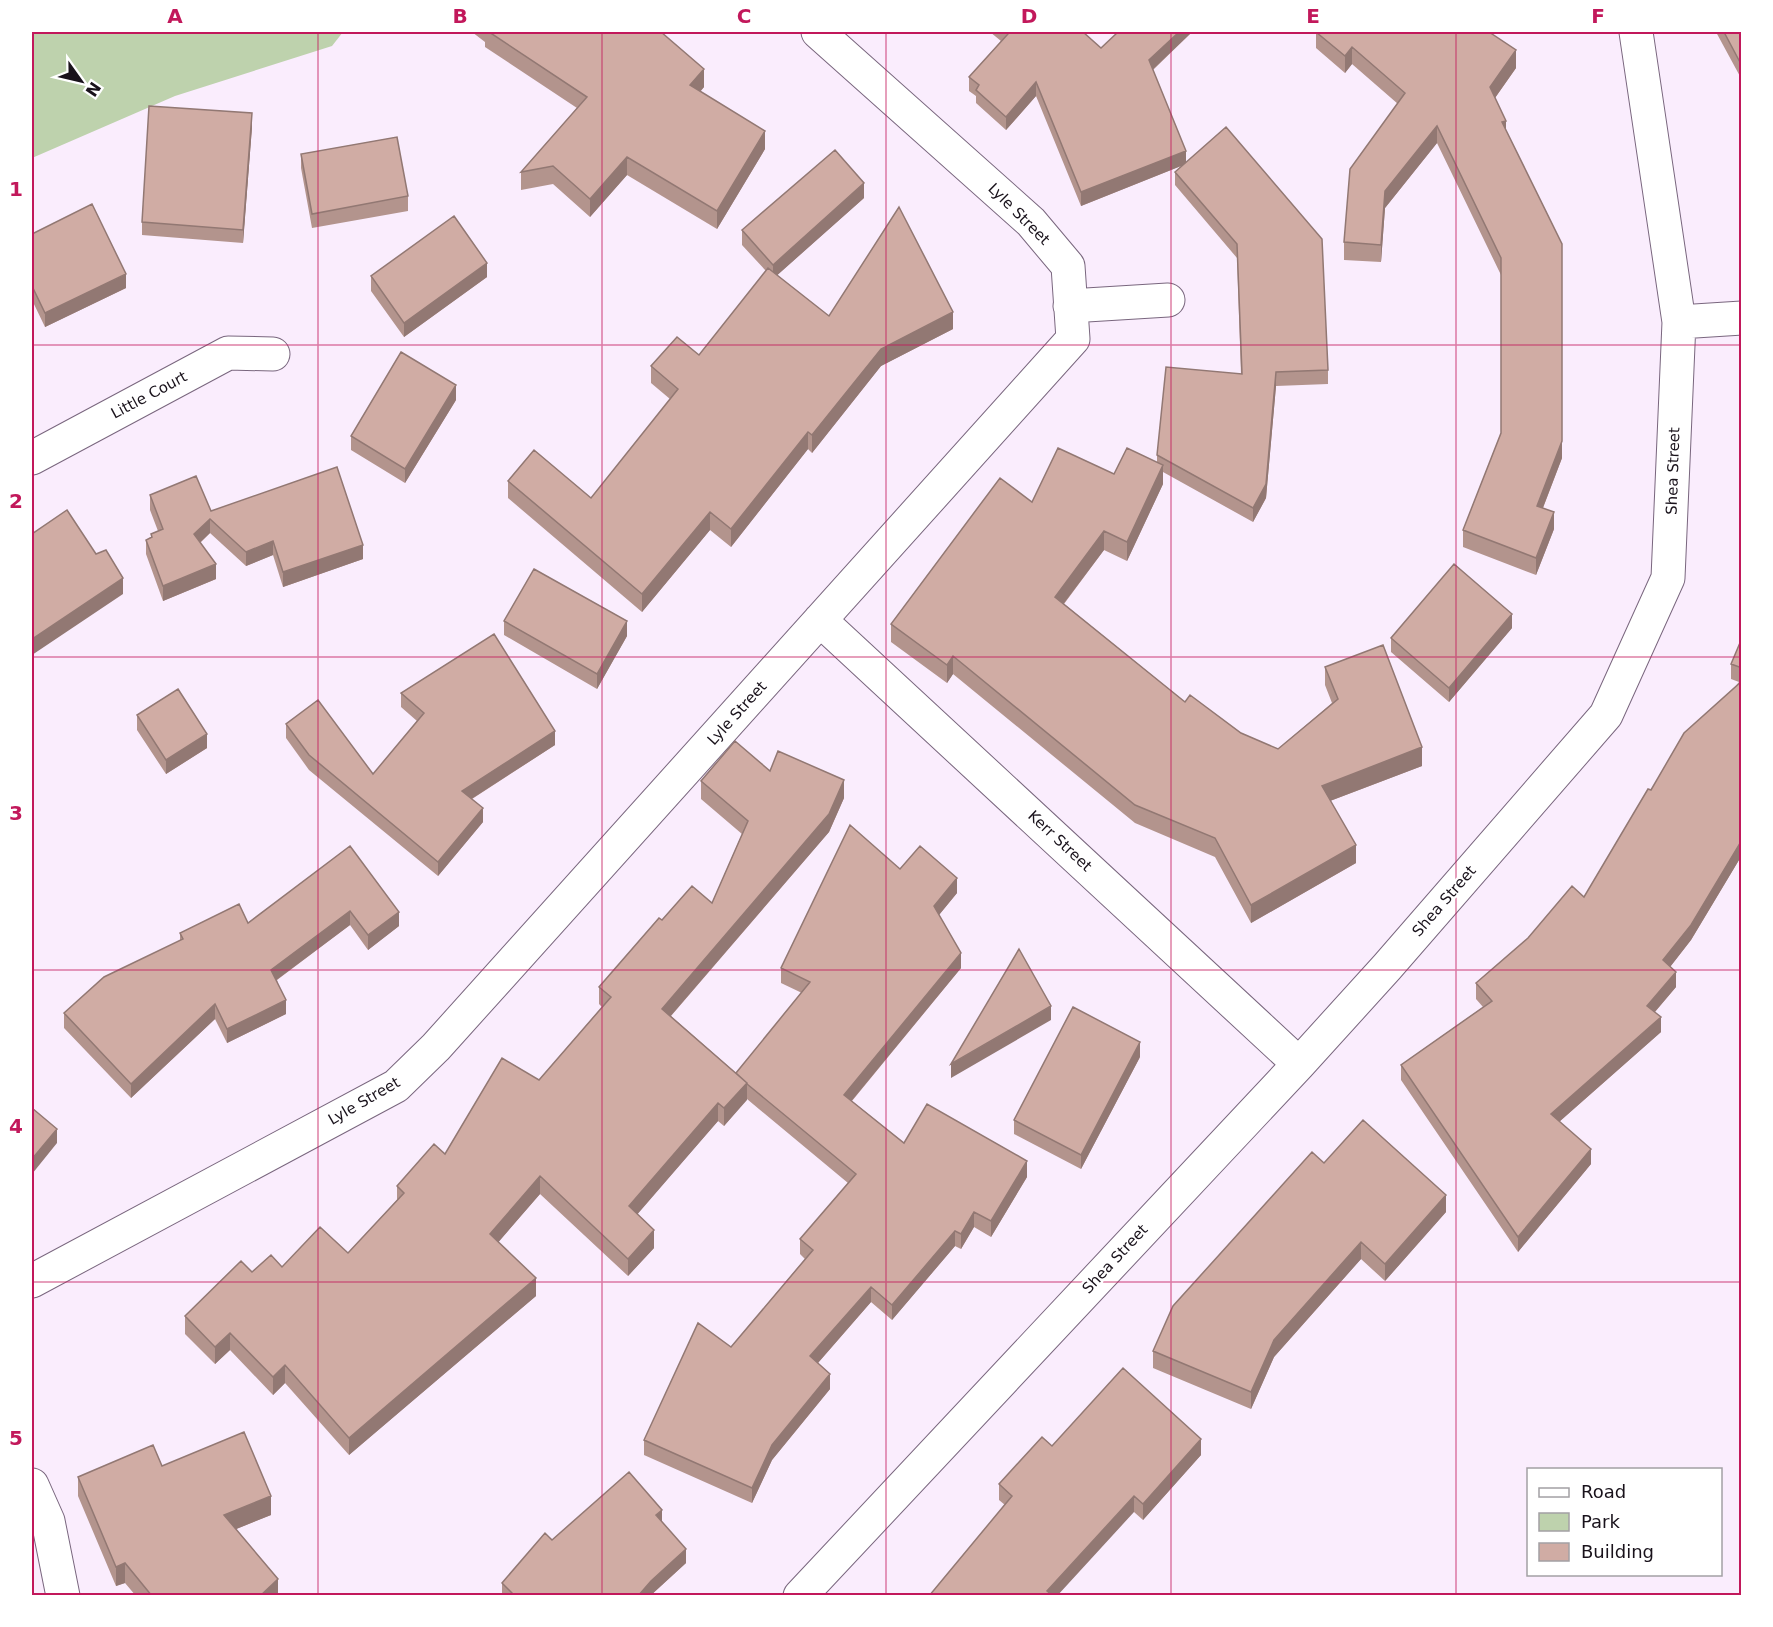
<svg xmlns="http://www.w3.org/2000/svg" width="1773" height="1627" viewBox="0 0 1773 1627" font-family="'DejaVu Sans',sans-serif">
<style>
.green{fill:#bed2ad}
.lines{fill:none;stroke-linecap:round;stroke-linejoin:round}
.street-casing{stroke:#79667e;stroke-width:35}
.street{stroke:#fff;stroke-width:33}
.wall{fill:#b3948d}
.shaded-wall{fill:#927873}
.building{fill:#d0aca4;stroke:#927873;stroke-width:1.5}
.grid{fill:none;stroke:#c2185b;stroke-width:1.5;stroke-opacity:0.55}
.labels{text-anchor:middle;stroke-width:5;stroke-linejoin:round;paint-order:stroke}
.street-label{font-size:15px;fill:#19121b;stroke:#fff}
.neatline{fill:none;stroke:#c2185b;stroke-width:2}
.grid-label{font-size:20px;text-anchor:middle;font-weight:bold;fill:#c2185b}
</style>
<rect width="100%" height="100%" fill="#faedfd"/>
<path class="green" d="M 32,32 L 343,32 L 332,46 L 175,96 L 32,158 Z"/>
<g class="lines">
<g class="street-casing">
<path id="street" d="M 1070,306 L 1168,300
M 1679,322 L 1742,318
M 32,458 L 228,353 L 273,354
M 820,620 L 1299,1064
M 32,1281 L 396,1086 L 436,1047 L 1073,339 L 1068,266 L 1031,222 L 818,32
M 32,1485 L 48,1521 L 63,1596
M 800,1596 L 1299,1064 L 1387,967 L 1606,715 L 1668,578 L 1679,322 L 1636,32"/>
</g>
<use href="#street" class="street"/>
</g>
<path class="wall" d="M 472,32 L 661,32 L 704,87 L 700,92 L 765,149 L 717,229 L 627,175 L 590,217 L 553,184 L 521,190 L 521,172 L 577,108 L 485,47 L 485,42 Z
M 990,32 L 1083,32 L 1101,48 L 1191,32 L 1191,33 L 1153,70 L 1186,162 L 1328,370 L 1328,384 L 1276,386 L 1266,498 L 1253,522 L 1163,472 L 1163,484 L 1127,561 L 1104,550 L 1064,604 L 1185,702 L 1241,733 L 1278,749 L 1332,703 L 1325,685 L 1325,667 L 1422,766 L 1330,801 L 1356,863 L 1251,923 L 1215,857 L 1135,823 L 953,674 L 947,683 L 891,642 L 891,624 L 1032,502 L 1114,474 L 1157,462 L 1157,455 L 1241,374 L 1237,258 L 1175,185 L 1175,172 L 1181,166 L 1081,206 L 1036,96 L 1006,130 L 976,103 L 976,96 L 969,91 L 969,77 L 1001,41 Z
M 1316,32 L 1516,68 L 1495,98 L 1506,131 L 1562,244 L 1562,458 L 1543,508 L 1554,529 L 1536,575 L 1463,547 L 1463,530 L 1501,433 L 1501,275 L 1437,143 L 1385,208 L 1381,262 L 1344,260 L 1344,242 L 1398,104 L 1352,64 L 1345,73 L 1316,48 Z
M 1716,32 L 1742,32 L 1742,80 Z
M 252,127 L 243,243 L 142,235 L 142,222 Z
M 301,154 L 408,196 L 408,211 L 312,228 L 301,168 Z
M 864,198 L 777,275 L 829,316 L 953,329 L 881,366 L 812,453 L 808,449 L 731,547 L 710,530 L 642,612 L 508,498 L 508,481 L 591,498 L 670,399 L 651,383 L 651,366 L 699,355 L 766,271 L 742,245 L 742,230 Z
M 32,234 L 126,288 L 45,327 L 32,300 Z
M 371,276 L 487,277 L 404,337 L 371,291 Z
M 456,400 L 405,483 L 351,450 L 351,436 Z
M 150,495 L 211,511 L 363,559 L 283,587 L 273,555 L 246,566 L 210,533 L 200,543 L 216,579 L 163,601 L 146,554 L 146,540 L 151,537 L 151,534 L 158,531 L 150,510 Z
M 504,621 L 627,636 L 597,689 L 504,635 Z
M 1512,628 L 1449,702 L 1391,652 L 1391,638 Z
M 1742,638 L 1742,855 L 1691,940 L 1670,967 L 1676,987 L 1655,1012 L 1661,1032 L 1559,1122 L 1591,1164 L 1518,1252 L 1401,1080 L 1401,1065 L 1483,1007 L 1476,999 L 1476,983 L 1584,897 L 1651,790 L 1739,682 L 1731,679 L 1731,664 Z
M 401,693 L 555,745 L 472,799 L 483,822 L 438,876 L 309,770 L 286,738 L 286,724 L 373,774 L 417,721 L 401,707 Z
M 137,715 L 207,748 L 166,774 L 137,730 Z
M 770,771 L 844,798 L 829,832 L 671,1016 L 736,1073 L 802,993 L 781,983 L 781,968 L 900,869 L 957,893 L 939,915 L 961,968 L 852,1101 L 904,1143 L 1027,1177 L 991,1237 L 974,1227 L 961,1249 L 955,1246 L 892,1320 L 871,1302 L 818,1363 L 830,1389 L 772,1460 L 752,1503 L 644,1455 L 644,1440 L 731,1347 L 805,1259 L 800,1254 L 800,1239 L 848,1183 L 747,1099 L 724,1126 L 718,1121 L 637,1214 L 654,1248 L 628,1276 L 540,1194 L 498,1242 L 536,1296 L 349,1455 L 285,1383 L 273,1395 L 230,1350 L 215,1364 L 185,1334 L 185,1316 L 252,1272 L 348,1253 L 397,1200 L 397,1186 L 445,1154 L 539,1080 L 602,1007 L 599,1004 L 599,987 L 662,920 L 712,903 L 742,834 L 701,799 L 701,781 Z
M 350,846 L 399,926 L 368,950 L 350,925 L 277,980 L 286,1014 L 227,1043 L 215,1019 L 131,1098 L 64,1028 L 64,1013 L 180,940 L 180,933 L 248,923 Z
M 1140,1057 L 1081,1169 L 1014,1134 L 1014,1120 Z
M 1324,1163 L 1446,1212 L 1385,1281 L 1361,1259 L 1274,1357 L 1251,1409 L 1153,1368 L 1153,1351 Z
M 1052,1446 L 1201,1455 L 1143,1520 L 1134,1512 L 1005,1505 L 999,1500 L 999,1484 Z
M 162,1466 L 271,1515 L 236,1529 L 278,1596 L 136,1596 L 125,1583 L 116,1586 L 78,1496 L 78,1477 Z
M 662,1522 L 686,1563 L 650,1596 L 502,1596 L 502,1583 L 552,1540 Z"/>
<path class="shaded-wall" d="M 1179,32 L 1191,32 L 1191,33 L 1149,73 L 1149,60 Z
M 1352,47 L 1352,64 L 1345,73 L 1345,56 Z
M 1516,50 L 1516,68 L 1490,105 L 1490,87 Z
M 704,69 L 704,87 L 690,103 L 690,85 Z
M 1036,82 L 1036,96 L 1006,130 L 1006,117 Z
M 252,113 L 252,127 L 243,243 L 243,230 Z
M 1506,121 L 1506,138 L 1502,122 Z
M 1437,126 L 1437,143 L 1385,208 L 1381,262 L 1381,245 L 1385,191 Z
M 765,131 L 765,149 L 717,229 L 717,211 Z
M 1186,151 L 1186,164 L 1081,206 L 1081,192 Z
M 627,157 L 627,175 L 590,217 L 590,199 Z
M 864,183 L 864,198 L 773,279 L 773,265 Z
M 487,263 L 487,277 L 404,337 L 404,323 Z
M 126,274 L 126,288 L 45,327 L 45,313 Z
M 953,312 L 953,329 L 881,366 L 812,453 L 812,435 L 881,349 Z
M 1276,372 L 1276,386 L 1266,498 L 1253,522 L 1253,508 Z
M 456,385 L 456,400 L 405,483 L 405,469 Z
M 808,432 L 808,449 L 731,547 L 731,529 Z
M 1562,441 L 1562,458 L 1537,523 L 1537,506 Z
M 1163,465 L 1163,484 L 1127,561 L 1127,542 Z
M 710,512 L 710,530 L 642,612 L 642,594 Z
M 1554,512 L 1554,529 L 1536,575 L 1536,558 Z
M 210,519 L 210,533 L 194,548 L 194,534 Z
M 1104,531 L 1104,550 L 1055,615 L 1055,597 Z
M 273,541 L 273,555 L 246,566 L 246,552 Z
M 363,545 L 363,559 L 283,587 L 283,572 Z
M 216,564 L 216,579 L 163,601 L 163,586 Z
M 123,578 L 123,594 L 32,655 L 32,639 Z
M 1512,614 L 1512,628 L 1449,702 L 1449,688 Z
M 627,621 L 627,636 L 597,689 L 597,674 Z
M 953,656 L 953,674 L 947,683 L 947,665 Z
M 555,731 L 555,745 L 462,805 L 462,791 Z
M 207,734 L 207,748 L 166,774 L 166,760 Z
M 1422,747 L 1422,766 L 1322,804 L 1322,786 Z
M 844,780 L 844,798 L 829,832 L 662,1026 L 662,1009 Z
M 483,808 L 483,822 L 438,876 L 438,862 Z
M 1742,840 L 1742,855 L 1691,940 L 1663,976 L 1663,960 Z
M 1356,845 L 1356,863 L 1251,923 L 1251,905 Z
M 957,878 L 957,893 L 934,921 L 934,906 Z
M 350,911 L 350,925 L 271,984 L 271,970 Z
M 399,912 L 399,926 L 368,950 L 368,935 Z
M 961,953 L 961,968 L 844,1110 L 844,1095 Z
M 1676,972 L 1676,987 L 1647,1021 L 1647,1006 Z
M 286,1000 L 286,1014 L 227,1043 L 227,1029 Z
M 215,1004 L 215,1019 L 131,1098 L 131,1084 Z
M 1051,1006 L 1051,1020 L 951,1078 L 951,1064 Z
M 1661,1017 L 1661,1032 L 1551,1129 L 1551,1114 Z
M 1140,1042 L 1140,1057 L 1081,1169 L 1081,1155 Z
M 747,1083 L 747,1100 L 724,1126 L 724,1108 Z
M 718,1103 L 718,1121 L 629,1224 L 629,1206 Z
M 57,1129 L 57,1143 L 32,1174 L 32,1159 Z
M 1591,1149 L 1591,1164 L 1518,1252 L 1518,1237 Z
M 1027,1161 L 1027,1177 L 991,1237 L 991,1221 Z
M 540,1176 L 540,1194 L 490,1252 L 490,1234 Z
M 1446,1195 L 1446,1212 L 1385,1281 L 1385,1264 Z
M 974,1212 L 974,1227 L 961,1249 L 961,1234 Z
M 654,1230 L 654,1248 L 628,1276 L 628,1259 Z
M 955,1231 L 955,1246 L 892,1320 L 892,1305 Z
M 1361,1242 L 1361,1259 L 1274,1357 L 1251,1409 L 1251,1392 L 1274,1340 Z
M 536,1278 L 536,1296 L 349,1455 L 349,1438 Z
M 871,1287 L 871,1302 L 810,1372 L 810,1356 Z
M 230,1333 L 230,1350 L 215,1364 L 215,1347 Z
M 285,1365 L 285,1383 L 273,1395 L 273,1377 Z
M 830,1374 L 830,1389 L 772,1460 L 752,1503 L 752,1488 L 772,1445 Z
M 1201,1439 L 1201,1455 L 1143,1520 L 1143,1504 Z
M 271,1496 L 271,1515 L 224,1534 L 224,1515 Z
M 1134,1496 L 1134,1512 L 1057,1596 L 1047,1596 L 1047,1591 Z
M 662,1510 L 662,1524 L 656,1515 Z
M 686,1549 L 686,1563 L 650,1596 L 638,1596 L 651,1581 Z
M 125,1563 L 125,1583 L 116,1586 L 116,1567 Z
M 278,1579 L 278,1596 L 260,1596 Z"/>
<path class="building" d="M 489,32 L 661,32 L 704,69 L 690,85 L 765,131 L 717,211 L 627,157 L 590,199 L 553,166 L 521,172 L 587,97 Z
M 1005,32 L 1083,32 L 1101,48 L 1118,32 L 1179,32 L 1149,60 L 1186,151 L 1081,192 L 1036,82 L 1006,117 L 976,90 L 979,85 L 969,77 L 1008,34 Z
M 1316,32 L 1489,32 L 1516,50 L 1490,87 L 1506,121 L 1502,122 L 1562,244 L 1562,441 L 1537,506 L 1554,512 L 1536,558 L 1463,530 L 1501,433 L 1501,258 L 1437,126 L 1385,191 L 1381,245 L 1344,242 L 1350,169 L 1405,93 L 1352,47 L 1345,56 Z
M 1724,32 L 1742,32 L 1742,66 Z
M 149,106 L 252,113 L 243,230 L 142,222 Z
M 1226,127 L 1322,239 L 1328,370 L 1276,372 L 1266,484 L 1253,508 L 1157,455 L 1166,367 L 1242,374 L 1237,244 L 1175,172 Z
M 397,137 L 408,196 L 312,214 L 301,154 Z
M 835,150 L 864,183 L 773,265 L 742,230 Z
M 92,204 L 126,274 L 45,313 L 32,286 L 32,234 Z
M 899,207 L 953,312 L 881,349 L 812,435 L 808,432 L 731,529 L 710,512 L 642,594 L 508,481 L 534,450 L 591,498 L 678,389 L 651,366 L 677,337 L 699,355 L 768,268 L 829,316 Z
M 454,216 L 487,263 L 404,323 L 371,276 Z
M 401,352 L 456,385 L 405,469 L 351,436 Z
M 1058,448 L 1114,474 L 1127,448 L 1163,465 L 1127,542 L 1104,531 L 1055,597 L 1185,702 L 1190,695 L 1241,733 L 1278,749 L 1338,699 L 1325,667 L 1383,645 L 1422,747 L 1322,786 L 1356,845 L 1251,905 L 1215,838 L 1135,805 L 953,656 L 947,665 L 891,624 L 1000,478 L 1032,502 Z
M 337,467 L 363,545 L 283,572 L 273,541 L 246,552 L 210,519 L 194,534 L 216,564 L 163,586 L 146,540 L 152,537 L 151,534 L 163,529 L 150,495 L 196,476 L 211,511 Z
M 67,510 L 96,554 L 106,550 L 123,578 L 32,639 L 32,534 Z
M 1454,564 L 1512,614 L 1449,688 L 1391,638 Z
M 534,569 L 627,621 L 597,674 L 504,621 Z
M 494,634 L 555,731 L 462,791 L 483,808 L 438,862 L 309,755 L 286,724 L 318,700 L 373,774 L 424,713 L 401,693 Z
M 1742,638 L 1742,668 L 1731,664 Z
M 1742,681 L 1742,840 L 1691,925 L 1663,960 L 1676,972 L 1647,1006 L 1661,1017 L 1551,1114 L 1591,1149 L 1518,1237 L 1401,1065 L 1492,1001 L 1476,983 L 1528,938 L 1572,886 L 1584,897 L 1648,789 L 1651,790 L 1684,733 Z
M 178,689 L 207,734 L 166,760 L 137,715 Z
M 735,741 L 770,771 L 778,751 L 844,780 L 829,814 L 662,1009 L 747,1083 L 724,1108 L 718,1103 L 629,1206 L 654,1230 L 628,1259 L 540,1176 L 490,1234 L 536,1278 L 349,1438 L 285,1365 L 273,1377 L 230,1333 L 215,1347 L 185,1316 L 241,1261 L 252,1272 L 271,1255 L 282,1267 L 320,1227 L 348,1253 L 404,1193 L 397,1186 L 434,1144 L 445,1154 L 502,1058 L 539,1080 L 611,997 L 599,987 L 659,918 L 662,920 L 692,886 L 712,903 L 748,821 L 701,781 Z
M 850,825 L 900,869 L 920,846 L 957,878 L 934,906 L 961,953 L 844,1095 L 904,1143 L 927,1104 L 1027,1161 L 991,1221 L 974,1212 L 961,1234 L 955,1231 L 892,1305 L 871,1287 L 810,1356 L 830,1374 L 772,1445 L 752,1488 L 644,1440 L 698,1323 L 731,1347 L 813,1250 L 800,1239 L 856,1174 L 747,1084 L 747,1083 L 736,1073 L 810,982 L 781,968 Z
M 350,846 L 399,912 L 368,935 L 350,911 L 271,970 L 286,1000 L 227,1029 L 215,1004 L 131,1084 L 64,1013 L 104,977 L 183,939 L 180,933 L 239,904 L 248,923 Z
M 1019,949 L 1051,1006 L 951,1064 Z
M 1073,1007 L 1140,1042 L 1081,1155 L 1014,1120 Z
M 32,1108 L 57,1129 L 32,1159 Z
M 1363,1120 L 1446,1195 L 1385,1264 L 1361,1242 L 1274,1340 L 1251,1392 L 1153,1351 L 1173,1306 L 1312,1152 L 1324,1163 Z
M 1123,1368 L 1201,1439 L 1143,1504 L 1134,1496 L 1047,1591 L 1053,1596 L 929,1596 L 1012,1496 L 999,1484 L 1042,1437 L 1052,1446 Z
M 244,1432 L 271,1496 L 224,1515 L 278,1579 L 260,1596 L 152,1596 L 125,1563 L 116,1567 L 78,1477 L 153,1445 L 162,1466 Z
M 629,1472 L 662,1510 L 656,1515 L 686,1549 L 651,1581 L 638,1596 L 515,1596 L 502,1583 L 545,1533 L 552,1540 Z"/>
<path class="grid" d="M 318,32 L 318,1596M 602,32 L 602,1596M 886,32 L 886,1596M 1171,32 L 1171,1596M 1456,32 L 1456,1596M 32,345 L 1742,345M 32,657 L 1742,657M 32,970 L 1742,970M 32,1282 L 1742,1282"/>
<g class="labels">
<g class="street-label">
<text transform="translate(1019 214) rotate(45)" y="5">Lyle Street</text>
<text transform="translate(149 395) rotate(-28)" y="5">Little Court</text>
<text transform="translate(1673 471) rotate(-88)" y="5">Shea Street</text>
<text transform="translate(737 713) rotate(-48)" y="5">Lyle Street</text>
<text transform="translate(1060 841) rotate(43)" y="5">Kerr Street</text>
<text transform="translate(1444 901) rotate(-49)" y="5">Shea Street</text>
<text transform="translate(364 1101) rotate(-30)" y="5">Lyle Street</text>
<text transform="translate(1115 1259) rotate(-47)" y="5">Shea Street</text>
</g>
</g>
<rect width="1773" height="1627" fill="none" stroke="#ffffff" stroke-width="66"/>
<rect x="1527" y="1468" width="195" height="108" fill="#ffffff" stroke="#a3a0a4" stroke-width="1.5"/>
<rect x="1539" y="1488" width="30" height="9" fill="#ffffff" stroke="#a3a0a4" stroke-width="1.5"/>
<text x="1581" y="1498" font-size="18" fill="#19121b">Road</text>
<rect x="1539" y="1513" width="30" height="18" fill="#bed2ad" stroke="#a3a0a4" stroke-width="1.5"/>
<text x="1581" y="1528" font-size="18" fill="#19121b">Park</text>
<rect x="1539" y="1543" width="30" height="18" fill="#d0aca4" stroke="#a3a0a4" stroke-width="1.5"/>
<text x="1581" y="1558" font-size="18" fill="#19121b">Building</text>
<g transform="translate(81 81) rotate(124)" stroke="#ffffff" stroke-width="4.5" paint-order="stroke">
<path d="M0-4.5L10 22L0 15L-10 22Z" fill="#19121b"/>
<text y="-9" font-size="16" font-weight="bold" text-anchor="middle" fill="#19121b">N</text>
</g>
<rect x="33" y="33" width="1707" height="1561" class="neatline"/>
<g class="grid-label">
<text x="175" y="23">A</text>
<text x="460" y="23">B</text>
<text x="744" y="23">C</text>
<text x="1029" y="23">D</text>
<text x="1313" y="23">E</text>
<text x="1598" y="23">F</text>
<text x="16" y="196">1</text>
<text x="16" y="508">2</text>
<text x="16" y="820">3</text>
<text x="16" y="1133">4</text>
<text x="16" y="1445">5</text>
</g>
</svg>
